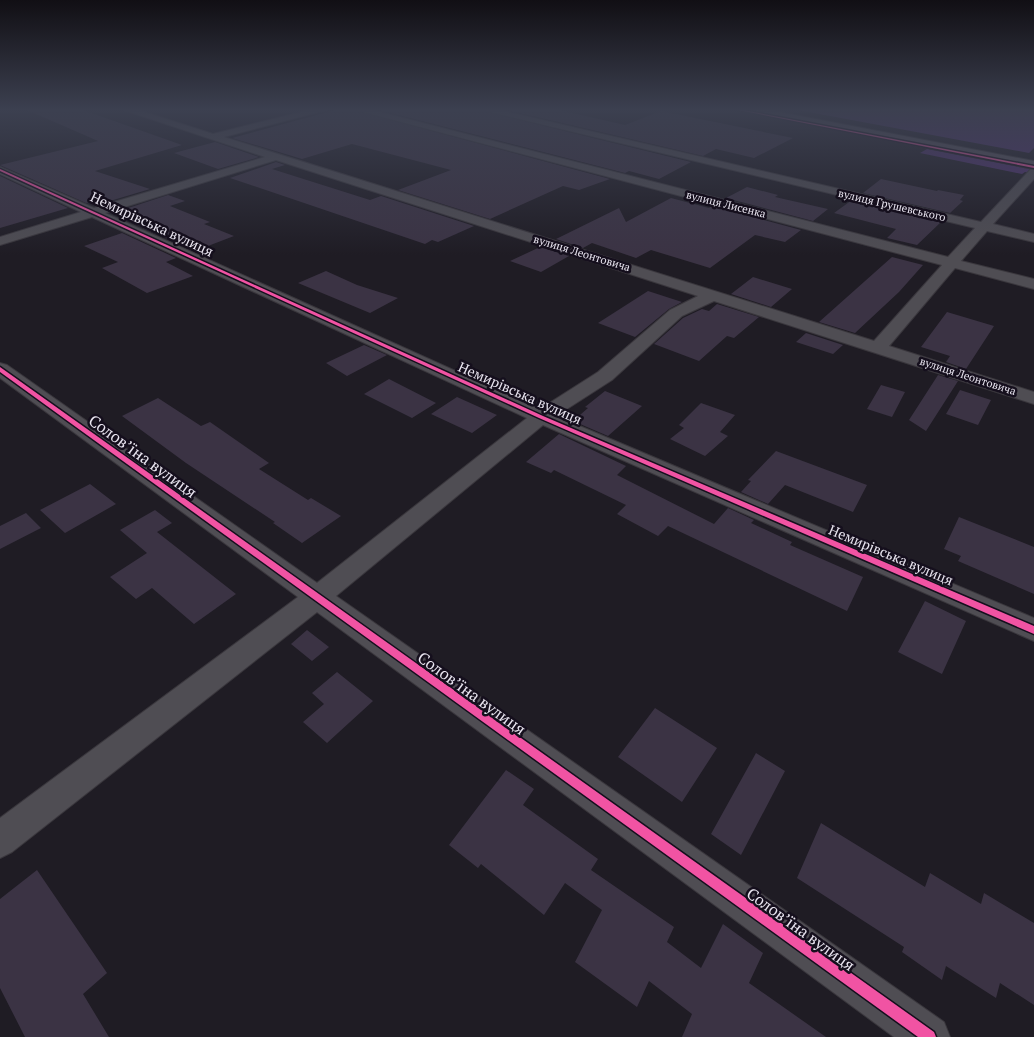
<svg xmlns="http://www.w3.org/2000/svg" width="1034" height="1037" viewBox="0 0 1034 1037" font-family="'PT Serif',serif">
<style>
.forest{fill:#4f3170}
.building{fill:#3b3344}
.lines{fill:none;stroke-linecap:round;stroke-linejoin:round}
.street-casing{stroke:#3a373d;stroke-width:2}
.primary-casing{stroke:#3a373d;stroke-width:2}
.street{fill:#4f4d53;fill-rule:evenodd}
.primary{fill:#5a5660;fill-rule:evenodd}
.cycleway-casing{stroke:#150f1d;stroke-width:3}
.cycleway{fill:#f153a3;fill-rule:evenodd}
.labels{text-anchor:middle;stroke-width:5;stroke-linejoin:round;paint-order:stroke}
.far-street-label{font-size:11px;fill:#e9e5f0;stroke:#150f1d}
.street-label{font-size:14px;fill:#e9e5f0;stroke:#150f1d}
.near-street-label{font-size:16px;fill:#e9e5f0;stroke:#150f1d}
</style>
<rect width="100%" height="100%" fill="#1f1c24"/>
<path class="forest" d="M 798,110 L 1034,110 L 1034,148 L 1029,153 Z
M 927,149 L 1034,170 L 1034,174 L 1025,172 L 1022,174 L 920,153 Z"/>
<path class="building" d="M 27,110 L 83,110 L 182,145 L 95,171 L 150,189 L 100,204 L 93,201 L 86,203 L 0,165 L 98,141 Z
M 335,110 L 354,110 L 610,179 L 579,190 L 563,186 L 490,219 L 398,190 L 451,170 L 352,144 L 302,159 L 232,138 Z
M 379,110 L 480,110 L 691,162 L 659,179 L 629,171 L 625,173 Z
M 507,110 L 559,110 L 625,125 L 661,111 L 793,138 L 754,158 L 716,149 L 703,156 Z
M 215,142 L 259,157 L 218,169 L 174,153 Z
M 276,162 L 285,165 L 272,169 L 370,200 L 381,196 L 474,226 L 438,242 L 432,240 L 425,244 L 230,178 Z
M 0,176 L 68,208 L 0,228 Z
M 881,179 L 937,191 L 938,190 L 964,195 L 960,200 L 963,201 L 950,213 L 863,193 Z
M 747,187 L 778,195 L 775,197 L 828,209 L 813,221 L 726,198 Z
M 168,195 L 185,201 L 170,206 L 210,222 L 204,224 L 234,236 L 195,251 L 140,227 L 145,226 L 116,212 Z
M 671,198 L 709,208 L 712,206 L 801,230 L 785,242 L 755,235 L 710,268 L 651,250 L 636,258 L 592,243 L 583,248 L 556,239 L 619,208 L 626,222 Z
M 852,200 L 941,222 L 917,245 L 887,238 L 896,229 L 834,213 Z
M 122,233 L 176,258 L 166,262 L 193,276 L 147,293 L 102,268 L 118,262 L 84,246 Z
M 540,247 L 569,256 L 541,272 L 510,261 Z
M 892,257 L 923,265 L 899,292 L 855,333 L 819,322 Z
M 326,271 L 357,285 L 398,298 L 370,313 L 298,283 Z
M 753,277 L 792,289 L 771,307 L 731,294 Z
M 648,291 L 682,302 L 669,309 L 635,337 L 598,323 Z
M 717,304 L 759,317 L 734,338 L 727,336 L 699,361 L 654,344 L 683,318 L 702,309 L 709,311 Z
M 947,312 L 994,326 L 966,369 L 946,362 L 950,356 L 921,347 Z
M 806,333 L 843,345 L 833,354 L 796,342 Z
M 364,345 L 387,355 L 347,376 L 326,363 Z
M 938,375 L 958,381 L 926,431 L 909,420 Z
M 389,379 L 436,403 L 412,418 L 364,394 Z
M 881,385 L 905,392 L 892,417 L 867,409 Z
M 960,390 L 991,400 L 978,425 L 946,414 Z
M 605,391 L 642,406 L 608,436 L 573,421 L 588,408 L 585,407 Z
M 457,397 L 497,415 L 472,433 L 431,414 Z
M 158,398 L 201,426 L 210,422 L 269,463 L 259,469 L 308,500 L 311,498 L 341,516 L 302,543 L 273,523 L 275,522 L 186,463 L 122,416 Z
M 701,403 L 735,415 L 720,432 L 728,436 L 705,456 L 670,439 L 684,428 L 679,425 Z
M 559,434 L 626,466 L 617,475 L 714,524 L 728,508 L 754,520 L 751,523 L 792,542 L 790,545 L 863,577 L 847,611 L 668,526 L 658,536 L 617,514 L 626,505 L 554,470 L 551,473 L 526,462 Z
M 776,451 L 867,485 L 853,512 L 785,485 L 768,504 L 741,492 L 751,481 L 748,480 Z
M 90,484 L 116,504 L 65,533 L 40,510 Z
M 155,510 L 172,523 L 157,532 L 236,594 L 194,624 L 152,588 L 136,599 L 110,577 L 147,553 L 120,530 Z
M 26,513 L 41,528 L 0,549 L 0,526 Z
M 959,517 L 1034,547 L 1034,594 L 958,561 L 961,556 L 944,549 Z
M 925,601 L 966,621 L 942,674 L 898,652 Z
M 307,630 L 329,647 L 312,661 L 291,644 Z
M 337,672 L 373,701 L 327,743 L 303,722 L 324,704 L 312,693 Z
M 655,708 L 717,748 L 682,802 L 618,757 Z
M 756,753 L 785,771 L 741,855 L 711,834 Z
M 506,770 L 534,789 L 523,805 L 598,859 L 591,870 L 674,927 L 667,942 L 701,968 L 723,924 L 763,953 L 749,983 L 826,1037 L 682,1037 L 692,1014 L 649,981 L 637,1007 L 575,962 L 602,910 L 565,883 L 544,915 L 481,864 L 478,868 L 449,845 Z
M 821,823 L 925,887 L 930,873 L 981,904 L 984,893 L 1034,923 L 1034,1005 L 1000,983 L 996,998 L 946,966 L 942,980 L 902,952 L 904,947 L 797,878 Z
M 37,870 L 107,973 L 83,994 L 109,1037 L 25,1037 L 0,988 L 0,899 Z"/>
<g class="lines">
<g class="street-casing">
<path id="street" d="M 124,110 L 138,110 L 213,134 L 310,110 L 326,110 L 224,137 L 874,341 L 942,265 L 356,110 L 372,110 L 948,257 L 975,228 L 482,110 L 499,110 L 981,222 L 1030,170 L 1034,169 L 1034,179 L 993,224 L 1034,234 L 1034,242 L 987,231 L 961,261 L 1034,279 L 1034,289 L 955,268 L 889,346 L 1034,392 L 1034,404 L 714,301 L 682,316 L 612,380 L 556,416 L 1034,618 L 1034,641 L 543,425 L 336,596 L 944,1022 L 950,1037 L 894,1037 L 317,612 L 12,852 L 0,858 L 0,818 L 298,597 L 0,378 L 0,363 L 7,365 L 317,583 L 527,418 L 92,217 L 0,245 L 0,237 L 81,212 L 0,174 L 0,167 L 94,208 L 265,157 ZM 276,160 L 698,296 L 670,310 L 598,372 L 540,409 L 105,213 Z"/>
</g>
<g class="primary-casing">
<path id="primary" d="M 748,110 L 769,110 L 1034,161 L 1034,169 L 753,113 Z"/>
</g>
<use href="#street" class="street"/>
<use href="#primary" class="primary"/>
<g class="cycleway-casing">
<path id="cycleway" d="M 738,110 L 743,110 L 1034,166 L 1034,168 Z
M 0,169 L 543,416 L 1034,626 L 1034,634 L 539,418 L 0,171 Z
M 0,367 L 934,1032 L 936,1037 L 918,1037 L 0,372 Z"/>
</g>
<use href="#cycleway" class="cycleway"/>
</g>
<linearGradient id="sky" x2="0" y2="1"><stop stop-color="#110f14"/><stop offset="0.43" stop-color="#3c4050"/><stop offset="1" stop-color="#3c4050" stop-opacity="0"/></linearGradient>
<rect width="1034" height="255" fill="url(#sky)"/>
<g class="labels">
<g class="far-street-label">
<text transform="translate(726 204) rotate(14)" y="4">вулиця Лисенка</text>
<text transform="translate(892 205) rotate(13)" y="4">вулиця Грушевського</text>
<text transform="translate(582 253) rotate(17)" y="4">вулиця Леонтовича</text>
<text transform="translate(968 376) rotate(18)" y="4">вулиця Леонтовича</text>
</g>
<g class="street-label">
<text transform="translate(152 224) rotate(25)" y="5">Немирівська вулиця</text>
<text transform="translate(520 393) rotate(24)" y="5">Немирівська вулиця</text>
<text transform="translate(891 555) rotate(23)" y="5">Немирівська вулиця</text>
</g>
<g class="near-street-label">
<text transform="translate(143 456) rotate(36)" y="6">Соловʼїна вулиця</text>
<text transform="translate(472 693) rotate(36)" y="6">Соловʼїна вулиця</text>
<text transform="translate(801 929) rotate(36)" y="6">Соловʼїна вулиця</text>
</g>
</g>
</svg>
